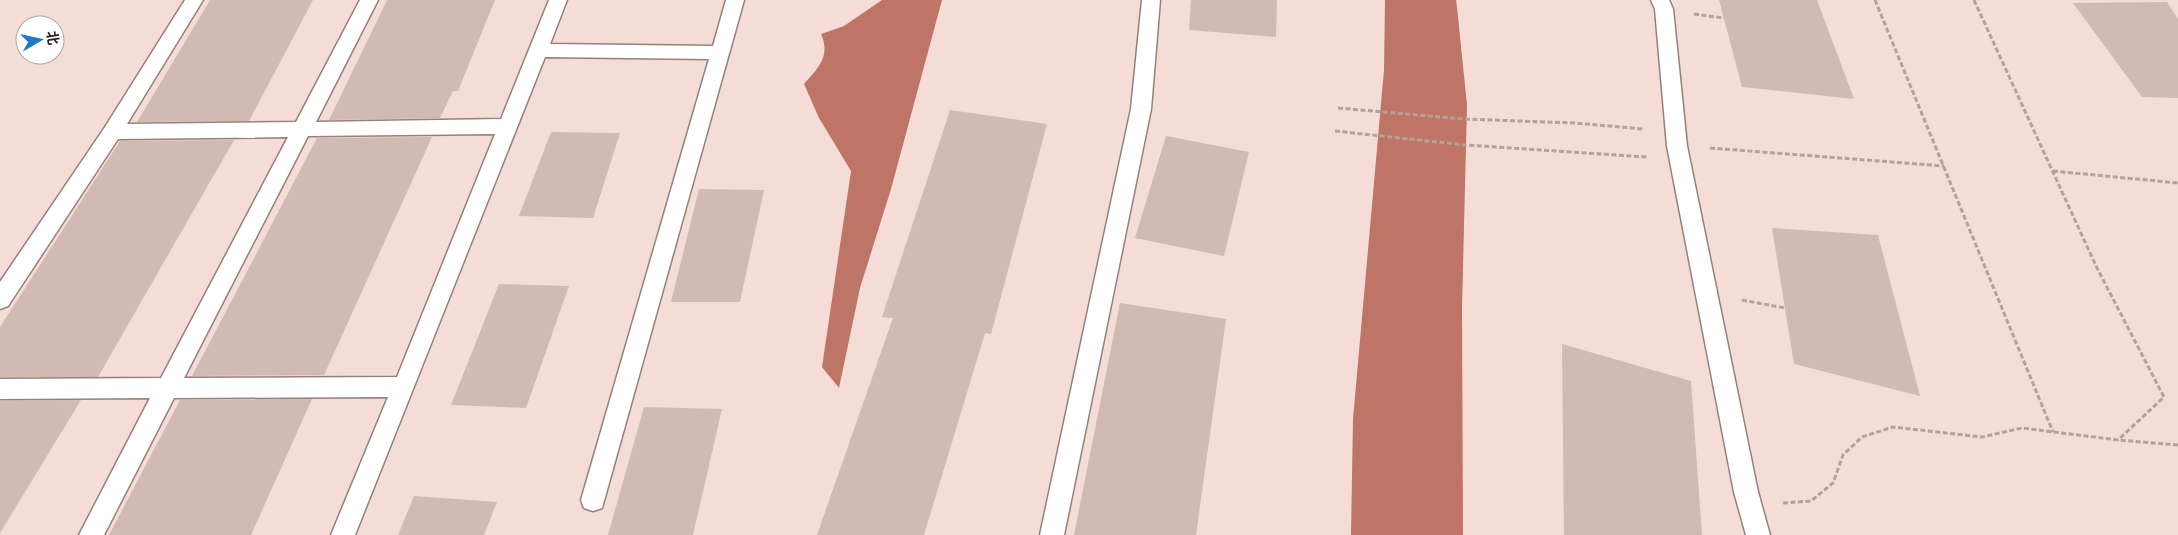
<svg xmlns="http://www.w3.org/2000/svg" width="2178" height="535" viewBox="0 0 2178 535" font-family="'Noto Serif','Noto Sans SC',serif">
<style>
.water{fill:#be7565}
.building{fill:#d1b9b4}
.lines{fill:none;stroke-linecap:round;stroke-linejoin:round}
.service-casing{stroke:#96807b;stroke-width:3}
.path{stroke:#b4a09c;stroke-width:3;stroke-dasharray:5 2.5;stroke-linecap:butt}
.service{fill:#fff;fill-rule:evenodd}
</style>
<rect width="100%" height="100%" fill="#f5dcd7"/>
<path class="water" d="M 882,0 L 942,0 L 891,189 L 860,288 L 839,388 L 822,367 L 851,171 L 819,118 L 804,84 C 818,68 831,57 821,34 L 844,26 Z
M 1385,0 L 1456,0 L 1457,7 L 1467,105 L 1462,308 L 1463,535 L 1351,535 L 1353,419 L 1384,70 Z"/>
<path class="building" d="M 210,0 L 313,0 L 249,121 L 137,122 Z
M 387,0 L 495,0 L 458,91 L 453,91 L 440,118 L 329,120 Z
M 1191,0 L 1277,0 L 1276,37 L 1189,30 Z
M 1719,0 L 1817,0 L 1854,99 L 1742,87 Z
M 2167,2 L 2178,19 L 2178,98 L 2142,97 L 2073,3 Z
M 950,110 L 1047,124 L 991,334 L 985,333 L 924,535 L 817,535 L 893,318 L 882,317 Z
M 551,132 L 620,133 L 593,218 L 519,216 Z
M 1166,136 L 1249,152 L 1224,256 L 1135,238 Z
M 432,137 L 324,375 L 192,376 L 317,138 Z
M 234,140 L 98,377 L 0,377 L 0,327 L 120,141 Z
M 699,189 L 764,190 L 740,302 L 671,302 Z
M 1772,228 L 1878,235 L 1920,396 L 1794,364 Z
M 499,284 L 569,286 L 526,408 L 451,405 Z
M 1120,303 L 1226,319 L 1196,535 L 1074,535 Z
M 1562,344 L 1691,381 L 1702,535 L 1564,535 Z
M 312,399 L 251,535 L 109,535 L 180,400 Z
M 81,400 L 0,533 L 0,401 Z
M 644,407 L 722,409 L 693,535 L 608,535 Z
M 414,496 L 497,502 L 484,535 L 398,535 Z"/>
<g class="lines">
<g class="service-casing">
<path id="service" d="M 185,0 L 203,0 L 127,124 L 296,122 L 360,0 L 378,0 L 316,122 L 501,119 L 549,0 L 567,0 L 550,44 L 713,46 L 726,0 L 744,0 L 602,508 L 593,511 L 584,508 L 581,500 L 709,59 L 545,57 L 355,535 L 331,535 L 388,397 L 174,398 L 104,535 L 79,535 L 150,398 L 0,399 L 0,379 L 161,378 L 288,137 L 118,139 L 8,306 L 0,309 L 0,282 L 105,127 ZM 495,134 L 397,377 L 184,378 L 308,136 Z
M 1142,0 L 1160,0 L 1151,109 L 1064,535 L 1040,535 L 1131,109 Z
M 1651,0 L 1669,0 L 1673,9 L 1687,146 L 1758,492 L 1770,535 L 1746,535 L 1734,492 L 1667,146 L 1655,9 Z"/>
</g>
<path class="path" d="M 1875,0 L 2053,432
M 1974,0 L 2097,268 L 2164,397 L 2118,440
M 1694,14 L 1724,18
M 1338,108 L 1464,119 L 1575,123 L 1643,129
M 1335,131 L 1465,145 L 1647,157
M 1710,148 L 1944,166
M 2053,171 L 2178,183
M 1742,300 L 1785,308
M 1783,503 L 1811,501 L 1833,483 L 1843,455 L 1862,437 L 1893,427 L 1982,437 L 2022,428 L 2118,440 L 2178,445"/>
<use href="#service" class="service"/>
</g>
<g transform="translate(40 40) rotate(81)"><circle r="24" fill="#ffffff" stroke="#aaa7a6"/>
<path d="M0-4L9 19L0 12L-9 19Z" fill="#1d7ac6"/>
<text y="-8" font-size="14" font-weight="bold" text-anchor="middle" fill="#2b2220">北</text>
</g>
</svg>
